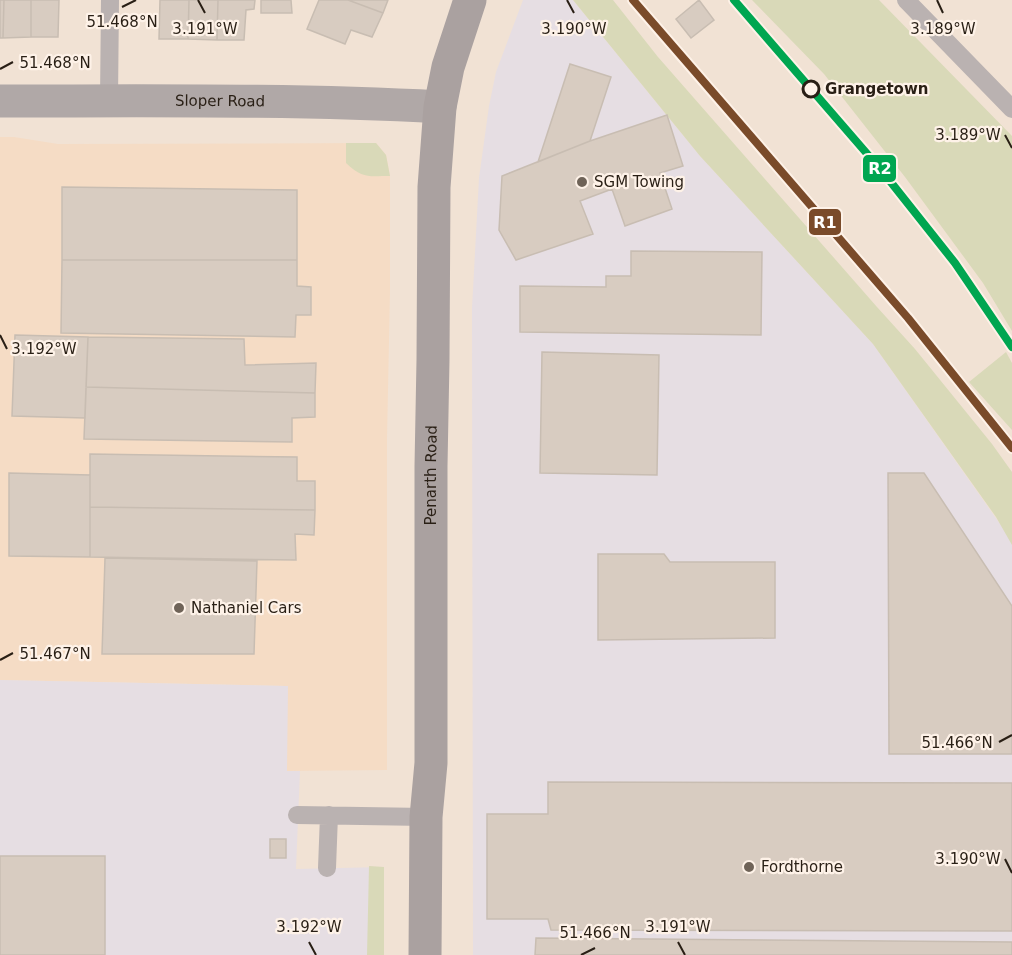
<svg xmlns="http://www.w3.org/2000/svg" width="1012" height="955" viewBox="0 0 1012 955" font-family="'DejaVu Sans',sans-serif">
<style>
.built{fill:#f5dcc5}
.industrial{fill:#e6dee3}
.green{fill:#d9d9b8}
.building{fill:#d8ccc1;stroke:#c8bdb2;stroke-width:1.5}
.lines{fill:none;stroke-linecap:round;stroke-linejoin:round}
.lane{stroke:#bab2b1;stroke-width:18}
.secondary{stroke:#b0a8a7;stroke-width:33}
.primary{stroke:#aaa1a0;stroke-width:33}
.rail-1-casing{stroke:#fef2e8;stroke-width:12}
.rail-2-casing{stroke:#fef2e8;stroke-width:12}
.rail-1{stroke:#7a4b2a;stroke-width:8}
.rail-2{stroke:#00a651;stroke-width:8}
.ticks{fill:none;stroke:#291f15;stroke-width:2}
.stop-dot{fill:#fef2e8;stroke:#291f15;stroke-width:3}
.poi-dot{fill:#6f6358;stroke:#fef2e8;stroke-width:2}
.labels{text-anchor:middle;stroke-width:4.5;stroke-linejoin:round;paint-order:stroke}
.stop-label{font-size:15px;font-weight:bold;fill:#291f15;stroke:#fef2e8;text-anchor:start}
.street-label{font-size:15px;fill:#291f15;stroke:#fef2e8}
.poi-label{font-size:15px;fill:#291f15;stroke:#fef2e8;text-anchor:start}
.ticks-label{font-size:15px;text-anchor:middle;fill:#291f15;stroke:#fef2e8;stroke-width:4.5;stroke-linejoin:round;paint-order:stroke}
.line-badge{stroke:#fef2e8;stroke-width:2}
.badge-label{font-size:16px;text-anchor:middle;font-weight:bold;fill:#fff}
</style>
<rect width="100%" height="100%" fill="#f1e2d4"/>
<path class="built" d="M 0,137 L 14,137 L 58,144 L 376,143 L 386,155 L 390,176 L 390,291 L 387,438 L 387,770 L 287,771 L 287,686 L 0,680 Z"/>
<path class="industrial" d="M 523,0 L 573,0 L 700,156 L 873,344 L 1012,541 L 1012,955 L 473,955 L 472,308 L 479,178 L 489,106 L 496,72 Z
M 0,680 L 288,686 L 287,771 L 300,771 L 296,869 L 384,867 L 384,955 L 0,955 Z"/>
<path class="green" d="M 573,0 L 613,0 L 658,57 L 877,307 L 915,349 L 992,444 L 1012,472 L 1012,545 L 996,517 L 873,344 L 700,156 Z
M 752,0 L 879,0 L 1012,136 L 1012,331 L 983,283 L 905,177 L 824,74 Z
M 346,143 L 376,143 L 386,155 L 390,176 C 368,176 363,179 346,163 Z
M 1006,352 L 1012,363 L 1012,430 L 969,382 Z
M 369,866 L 384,867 L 384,955 L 367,955 Z"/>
<path class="building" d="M 0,0 L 4,0 L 3,38 L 0,38 Z
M 4,0 L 31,0 L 31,37 L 3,38 Z
M 31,0 L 59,0 L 58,37 L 31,37 Z
M 160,0 L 189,0 L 188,39 L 159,39 Z
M 189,0 L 218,0 L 217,40 L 188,39 Z
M 218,0 L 255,0 L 254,9 L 246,10 L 244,40 L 217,40 Z
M 261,0 L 291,0 L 292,13 L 261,13 Z
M 319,0 L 348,0 L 383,13 L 372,37 L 351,30 L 345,44 L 307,29 Z
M 348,0 L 388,0 L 383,13 Z
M 699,0 L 714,20 L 691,38 L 676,19 Z
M 570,64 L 611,77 L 590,141 L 538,162 Z
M 667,115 L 683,166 L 660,173 L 672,209 L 625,226 L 612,189 L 580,201 L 593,234 L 516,260 L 499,230 L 502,176 L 590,141 Z
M 62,187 L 297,190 L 297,260 L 62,260 Z
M 631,251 L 762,252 L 761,335 L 520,332 L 520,286 L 606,287 L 606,276 L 631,276 Z
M 62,260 L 297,260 L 297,286 L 311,287 L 311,315 L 296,315 L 295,337 L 61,333 Z
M 15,335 L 88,337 L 85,418 L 12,416 Z
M 88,337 L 244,339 L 245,365 L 316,363 L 315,393 L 86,387 Z
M 542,352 L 659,355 L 657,475 L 540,473 Z
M 86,387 L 315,393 L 315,417 L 292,418 L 292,442 L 84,439 Z
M 90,454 L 297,457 L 297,481 L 315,481 L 315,510 L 90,507 Z
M 9,473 L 90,475 L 90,557 L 9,556 Z
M 888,473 L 924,473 L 1012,606 L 1012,754 L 889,754 Z
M 90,507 L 315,510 L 314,535 L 295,534 L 296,560 L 90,557 Z
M 598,554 L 664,554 L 670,562 L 775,562 L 775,638 L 598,640 Z
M 105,558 L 257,561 L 254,654 L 102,654 Z
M 548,782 L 1012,783 L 1012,931 L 551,930 L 548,919 L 487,919 L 487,814 L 548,814 Z
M 270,839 L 286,839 L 286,858 L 270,858 Z
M 0,856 L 105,856 L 105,955 L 0,955 Z
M 536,938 L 1012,942 L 1012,955 L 535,955 Z"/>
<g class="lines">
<path class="lane" d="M 906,0 L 1012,109
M 109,100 L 110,0
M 297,815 L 426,817
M 327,868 L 329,815"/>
<path class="secondary" id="s1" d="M 0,101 C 147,101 294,99 440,107"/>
<path class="primary" id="s2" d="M 425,955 L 426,817 L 431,763 L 431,466 L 433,360 L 434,187 L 440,107 L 448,67 L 470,0"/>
<g class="rail-1-casing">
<path id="rail-1" d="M 633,0 L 908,318 L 1012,448"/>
</g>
<g class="rail-2-casing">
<path id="rail-2" d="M 734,0 L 882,171 L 955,263 L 1012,347"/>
</g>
<use href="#rail-1" class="rail-1"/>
<use href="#rail-2" class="rail-2"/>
</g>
<path class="ticks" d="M 198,0 L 205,13M 567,0 L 574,13M 937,0 L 943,13M 122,7 L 136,0M 0,69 L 13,62M 1005,135 L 1012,148M 0,335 L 7,349M 0,660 L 13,653M 999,742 L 1012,735M 1005,859 L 1012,873M 309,942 L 316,955M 678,942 L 685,955M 581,955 L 595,948"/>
<circle class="stop-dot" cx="811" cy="89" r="8"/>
<g class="poi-dot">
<circle cx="582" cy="182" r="6"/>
<circle cx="179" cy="608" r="6"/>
<circle cx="749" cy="867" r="6"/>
</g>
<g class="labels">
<g class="stop-label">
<text x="825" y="94">Grangetown</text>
</g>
<g class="street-label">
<text dy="5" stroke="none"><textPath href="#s1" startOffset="220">Sloper Road</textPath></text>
<text dy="5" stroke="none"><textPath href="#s2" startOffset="480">Penarth Road</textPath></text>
</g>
<g class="poi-label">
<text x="594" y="187">SGM Towing</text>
<text x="191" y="613">Nathaniel Cars</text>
<text x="761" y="872">Fordthorne</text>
</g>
</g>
<g class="ticks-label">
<text x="122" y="27">51.468°N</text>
<text x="205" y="34">3.191°W</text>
<text x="574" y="34">3.190°W</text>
<text x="943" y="34">3.189°W</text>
<text x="55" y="68">51.468°N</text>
<text x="968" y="140">3.189°W</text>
<text x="44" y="354">3.192°W</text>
<text x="55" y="659">51.467°N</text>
<text x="957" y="748">51.466°N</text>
<text x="968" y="864">3.190°W</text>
<text x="309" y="932">3.192°W</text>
<text x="678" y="932">3.191°W</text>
<text x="595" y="938">51.466°N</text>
</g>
<g class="line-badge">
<rect x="862" y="154" width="35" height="29" rx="6" fill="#00a651"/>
<rect x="808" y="208" width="34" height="28" rx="6" fill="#7a4b2a"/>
</g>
<g class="badge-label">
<text x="880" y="174">R2</text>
<text x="825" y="228">R1</text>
</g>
</svg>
